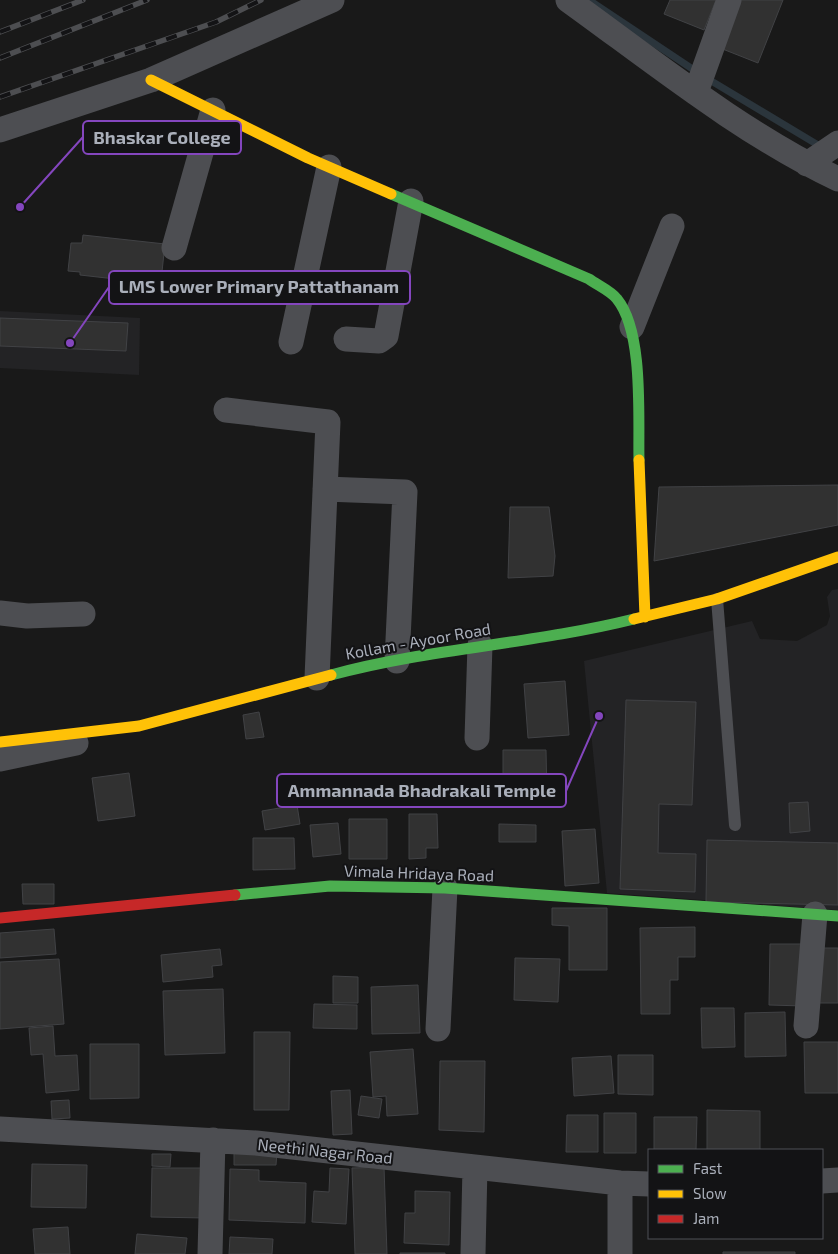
<svg xmlns="http://www.w3.org/2000/svg" width="838" height="1254" viewBox="0 0 838 1254" font-family="'Exo 2',sans-serif">
<style>
.built{fill:#232325}
.lines{fill:none;stroke-linecap:round;stroke-linejoin:round}
.stream{stroke:#2b353c;stroke-width:7}
.building{fill:#313131;stroke:#414245}
.lane{stroke:#4d4e52;stroke-width:12}
.street{stroke:#4d4e52;stroke-width:25}
.fast{stroke:#4caf50;stroke-width:11}
.slow{stroke:#ffc107;stroke-width:11}
.jam{stroke:#c62828;stroke-width:11}
.rail-casing{stroke:#4d4e51;stroke-width:5.5}
.rail{stroke:#131315;stroke-width:4;stroke-dasharray:11;stroke-linecap:butt}
.labels{text-anchor:middle;stroke-width:4;stroke-linejoin:round;paint-order:stroke}
.street-label{font-size:16px;fill:#aaafba;stroke:#131315}
.leader{fill:none;stroke:#8446be;stroke-width:2}
.callout-dot{fill:#8446be;stroke:#131315;stroke-width:2}
.callout{fill:#131315;stroke:#8446be;stroke-width:2}
.callout-label{font-size:18px;text-anchor:middle;font-weight:bold;fill:#aaafba}
</style>
<rect width="100%" height="100%" fill="#191919"/>
<path class="built" d="M 0,311 L 140,318 L 139,375 L 0,368 Z
M 838,589 L 838,910 L 607,893 L 584,661 L 752,621 L 760,639 L 797,641 L 827,625 L 830,616 L 827,597 L 832,590 Z"/>
<g class="lines">
<path class="stream" d="M 589,0 L 703,76 L 823,148"/>
</g>
<path class="building" d="M 670,0 L 716,0 L 704,30 L 664,14 Z
M 739,0 L 783,0 L 758,63 L 720,48 Z
M 83,235 L 165,244 L 160,290 L 132,287 L 133,281 L 80,275 L 80,272 L 68,271 L 71,243 L 82,243 Z
M 0,318 L 128,323 L 126,351 L 0,346 Z
M 838,485 L 838,525 L 654,561 L 659,487 Z
M 510,507 L 549,507 L 555,556 L 553,576 L 508,578 Z
M 565,681 L 569,735 L 528,738 L 524,684 Z
M 626,700 L 696,702 L 692,805 L 659,804 L 658,853 L 696,854 L 695,892 L 620,889 Z
M 259,712 L 264,737 L 246,739 L 243,715 Z
M 503,750 L 546,750 L 547,799 L 503,799 Z
M 129,773 L 135,816 L 98,821 L 92,778 Z
M 808,802 L 810,831 L 790,833 L 789,803 Z
M 297,805 L 300,824 L 265,830 L 262,811 Z
M 409,814 L 437,814 L 438,848 L 426,848 L 426,858 L 409,859 Z
M 349,819 L 387,819 L 387,859 L 349,859 Z
M 338,823 L 341,854 L 313,857 L 310,825 Z
M 499,824 L 536,825 L 536,842 L 499,842 Z
M 595,829 L 599,883 L 565,886 L 562,831 Z
M 253,838 L 294,838 L 295,869 L 253,870 Z
M 707,840 L 838,843 L 838,905 L 706,902 Z
M 22,884 L 54,884 L 54,904 L 23,904 Z
M 552,908 L 607,908 L 607,970 L 569,970 L 569,926 L 552,925 Z
M 695,927 L 695,957 L 678,957 L 678,980 L 670,980 L 670,1014 L 641,1014 L 640,928 Z
M 54,929 L 56,954 L 0,958 L 0,933 Z
M 770,944 L 805,944 L 804,1006 L 769,1005 Z
M 819,948 L 838,948 L 838,1003 L 819,1003 Z
M 220,949 L 222,965 L 212,966 L 213,977 L 163,982 L 161,955 Z
M 515,958 L 560,959 L 558,1002 L 514,1000 Z
M 59,959 L 64,1024 L 0,1029 L 0,962 Z
M 333,976 L 358,977 L 358,1003 L 333,1003 Z
M 418,985 L 420,1033 L 372,1034 L 371,987 Z
M 223,989 L 225,1053 L 165,1055 L 163,991 Z
M 314,1004 L 357,1005 L 357,1029 L 313,1028 Z
M 701,1008 L 734,1008 L 735,1047 L 702,1048 Z
M 785,1012 L 786,1056 L 745,1057 L 745,1013 Z
M 53,1026 L 55,1056 L 77,1055 L 79,1090 L 46,1093 L 43,1054 L 31,1055 L 29,1028 Z
M 254,1032 L 290,1032 L 289,1110 L 254,1110 Z
M 804,1042 L 838,1042 L 838,1093 L 805,1093 Z
M 90,1044 L 139,1044 L 139,1098 L 90,1099 Z
M 413,1049 L 418,1114 L 387,1116 L 386,1096 L 373,1097 L 370,1052 Z
M 618,1055 L 653,1055 L 653,1095 L 618,1094 Z
M 611,1056 L 614,1093 L 574,1096 L 572,1058 Z
M 440,1061 L 485,1061 L 484,1132 L 439,1130 Z
M 350,1090 L 352,1134 L 333,1135 L 331,1091 Z
M 361,1096 L 382,1099 L 379,1118 L 358,1115 Z
M 69,1100 L 70,1118 L 52,1119 L 51,1101 Z
M 707,1110 L 760,1111 L 760,1150 L 707,1150 Z
M 604,1113 L 636,1113 L 636,1153 L 604,1153 Z
M 567,1115 L 598,1115 L 598,1152 L 566,1152 Z
M 654,1117 L 697,1117 L 696,1150 L 654,1150 Z
M 277,1151 L 276,1165 L 234,1165 L 234,1152 Z
M 152,1154 L 171,1154 L 170,1167 L 152,1166 Z
M 32,1164 L 87,1165 L 86,1208 L 31,1207 Z
M 384,1167 L 387,1254 L 355,1254 L 352,1168 Z
M 152,1168 L 207,1168 L 206,1218 L 151,1217 Z
M 330,1168 L 349,1169 L 346,1224 L 312,1222 L 314,1191 L 329,1192 Z
M 230,1169 L 259,1170 L 259,1181 L 306,1183 L 305,1223 L 229,1220 Z
M 415,1191 L 450,1192 L 449,1245 L 404,1243 L 405,1213 L 415,1213 Z
M 68,1227 L 70,1254 L 35,1254 L 33,1229 Z
M 137,1234 L 187,1238 L 185,1254 L 135,1254 Z
M 230,1237 L 273,1239 L 272,1254 L 229,1254 Z
M 723,1252 L 795,1252 L 795,1254 L 723,1254 Z
M 400,1253 L 445,1253 L 445,1254 L 400,1254 Z"/>
<g class="lines">
<path class="lane" d="M 717,599 L 735,825"/>
<path class="street" d="M 568,0 C 654,62 743,134 838,179
M 696,92 L 729,0
M 0,130 L 151,80 L 332,0
M 807,164 L 838,143
M 174,248 L 213,110
M 632,327 L 672,226
M 346,339 L 379,341 L 386,336 L 411,201
M 291,342 L 329,167
M 226,410 L 328,422 L 317,678
M 325,489 L 405,492 L 397,661
M 0,613 L 27,616 L 83,614
M 477,738 L 480,645
M 0,759 L 76,743
M 806,1026 L 815,914
M 438,1029 L 445,888
M 0,1129 L 256,1143 L 620,1183 L 649,1184
M 822,1181 L 838,1180
M 620,1183 L 620,1254
M 210,1254 L 213,1140
M 473,1254 L 475,1167"/>
<path class="fast" d="M 391,194 L 589,279 C 597,285 611,291 617,299 C 644,332 638,418 639,460
M 331,675 C 430,648 534,644 634,619
M 235,895 L 330,886 L 445,888 L 838,916"/>
<path class="slow" d="M 151,80 L 308,158 L 391,194
M 639,460 L 645,617
M 634,619 L 717,599 L 838,557
M 0,742 L 139,726 L 331,675"/>
<path class="jam" d="M 0,918 L 235,895"/>
<g class="rail-casing">
<path id="rail" d="M 0,32 L 83,0
M 0,58 L 147,0
M 0,97 L 216,22 L 261,0"/>
</g>
<use href="#rail" class="rail"/>
</g>
<g class="labels">
<g class="street-label">
<text transform="translate(418 641) rotate(-10)" y="6">Kollam - Ayoor Road</text>
<text transform="translate(419 873) rotate(2)" y="6">Vimala Hridaya Road</text>
<text transform="translate(325 1151) rotate(6)" y="6">Neethi Nagar Road</text>
</g>
</g>
<path class="leader" d="M20 207L83 137M70 343L109 287M599 716L566 791"/>
<g class="callout-dot">
<circle cx="20" cy="207" r="5"/>
<circle cx="70" cy="343" r="5"/>
<circle cx="599" cy="716" r="5"/>
</g>
<g class="callout">
<rect x="83" y="121" width="158" height="33" rx="5"/>
<rect x="109" y="271" width="301" height="33" rx="5"/>
<rect x="277" y="774" width="289" height="33" rx="5"/>
</g>
<g class="callout-label">
<text x="162" y="144">Bhaskar College</text>
<text x="259" y="293">LMS Lower Primary Pattathanam</text>
<text x="422" y="797">Ammannada Bhadrakali Temple</text>
</g>
<rect x="648" y="1149" width="175" height="90" fill="#131315" stroke="#4f5157"/>
<rect x="658" y="1165" width="25" height="8" fill="#4caf50" stroke="#4f5157"/>
<text x="693" y="1174" font-size="15" fill="#aaafba">Fast</text>
<rect x="658" y="1190" width="25" height="8" fill="#ffc107" stroke="#4f5157"/>
<text x="693" y="1199" font-size="15" fill="#aaafba">Slow</text>
<rect x="658" y="1215" width="25" height="8" fill="#c62828" stroke="#4f5157"/>
<text x="693" y="1224" font-size="15" fill="#aaafba">Jam</text>
</svg>
